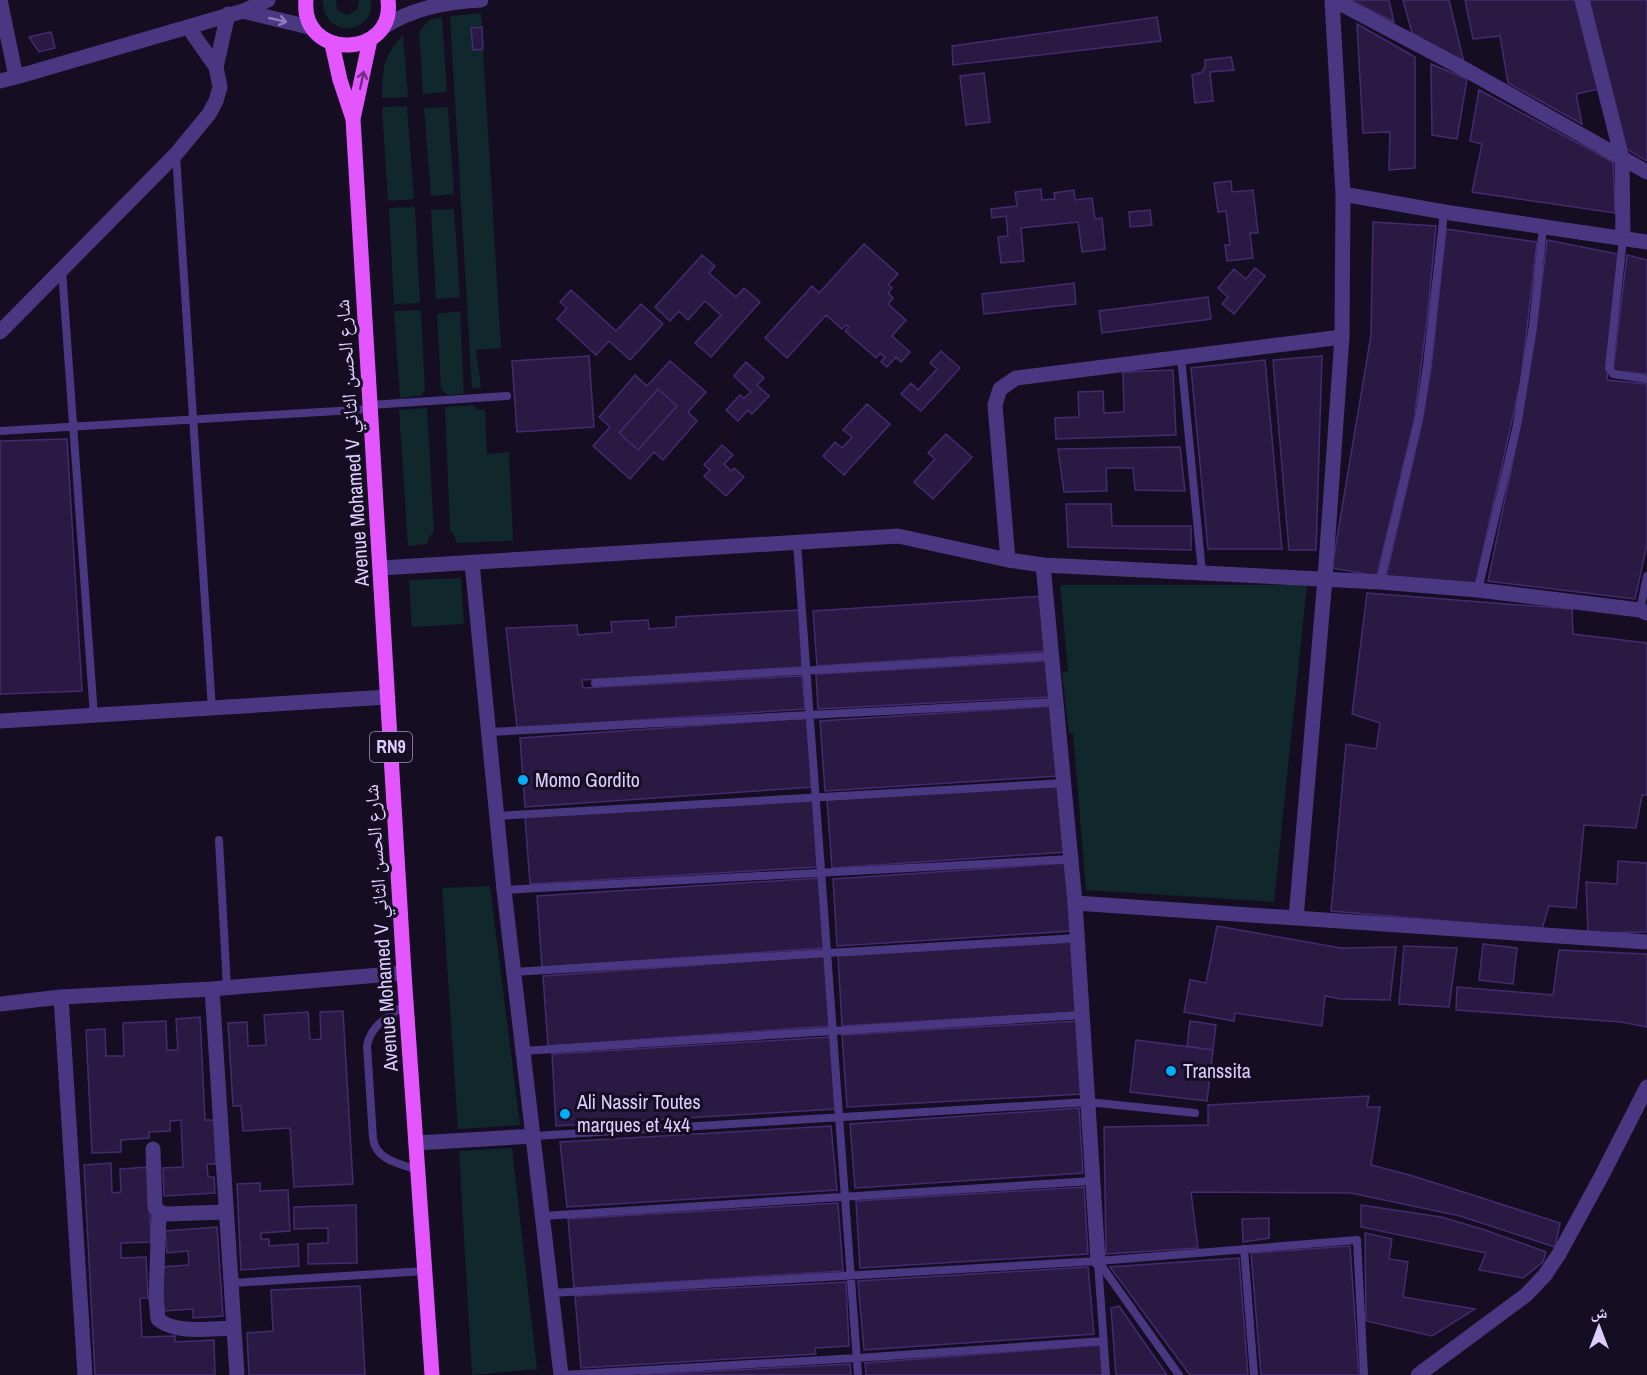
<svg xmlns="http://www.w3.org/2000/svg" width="1647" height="1375" viewBox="0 0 1647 1375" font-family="'Archivo Narrow','Noto Naskh Arabic',sans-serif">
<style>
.green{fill:#10272c}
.building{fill:#2a1943;stroke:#462a70;stroke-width:1.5;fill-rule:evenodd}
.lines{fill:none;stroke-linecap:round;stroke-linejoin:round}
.lane{stroke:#493782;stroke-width:8}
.street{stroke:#493782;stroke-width:15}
.primary{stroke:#e255ff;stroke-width:15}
.oneway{stroke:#8c7bba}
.oneway2{stroke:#712d85}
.poi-dot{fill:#00aef9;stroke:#150d22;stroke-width:2}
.labels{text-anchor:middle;stroke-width:6;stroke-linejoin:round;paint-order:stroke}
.shield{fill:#150d22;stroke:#a194bd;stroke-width:1.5}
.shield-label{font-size:18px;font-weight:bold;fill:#ddceff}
.street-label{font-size:20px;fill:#ddceff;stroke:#150d22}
.poi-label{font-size:20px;fill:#ddceff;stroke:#150d22;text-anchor:start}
</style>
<rect width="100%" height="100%" fill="#150d22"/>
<path class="green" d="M 323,0 L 336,0 L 337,10 L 347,15 L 357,10 L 359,0 L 371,0 C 376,35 322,40 323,0 Z
M 481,13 L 482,27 L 471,28 L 473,50 L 483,49 L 501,348 L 476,350 L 481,388 L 472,388 L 450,16 Z
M 442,17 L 447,92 L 423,94 L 419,32 L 429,20 Z
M 403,35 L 408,97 L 382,98 C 383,68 382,58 403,35 Z
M 407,106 L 414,199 L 388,201 L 382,107 Z
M 448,107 L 454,194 L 431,196 L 424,108 Z
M 415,207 L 420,303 L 394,304 L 389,208 Z
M 454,209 L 460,297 L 436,299 L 431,210 Z
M 421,310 L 425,390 L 421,396 L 400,398 L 394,311 Z
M 460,311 L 464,394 L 447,395 L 441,388 L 437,314 Z
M 474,405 L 477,410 L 485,410 L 487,454 L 509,452 L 513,541 L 456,543 L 455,537 L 450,530 L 445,407 Z
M 427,408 L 434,532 L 429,537 L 427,544 L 408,546 L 399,410 Z
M 461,578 L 464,624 L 412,627 L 409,580 Z
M 1060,585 L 1307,585 L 1274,902 L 1086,890 L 1073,733 L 1069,733 L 1062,672 L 1068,671 Z
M 490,886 L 520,1125 L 458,1129 L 442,888 Z
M 512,1148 L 537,1369 L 472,1375 L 459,1151 Z"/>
<path class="building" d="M 1352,0 L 1389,0 L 1394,22 L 1352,1 Z
M 1403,0 L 1449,0 L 1464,63 L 1412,33 Z
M 1465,0 L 1576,0 L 1599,89 L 1576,94 L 1582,124 L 1508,83 L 1500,36 L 1473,39 Z
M 1584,0 L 1647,0 L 1647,161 L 1623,147 Z
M 1157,17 L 1161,41 L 953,65 L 952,46 Z
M 1357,24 L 1415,57 L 1415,168 L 1389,170 L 1390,132 L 1363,133 Z
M 482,27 L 483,49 L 473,50 L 471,28 Z
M 51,32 L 55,48 L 39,52 L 29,37 Z
M 1231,57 L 1234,70 L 1210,72 L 1213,101 L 1195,103 L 1192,75 L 1202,72 L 1205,67 L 1205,60 Z
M 1431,64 L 1467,79 L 1457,139 L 1432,135 Z
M 984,73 L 990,122 L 966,125 L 960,76 Z
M 1479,90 L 1613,162 L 1615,213 L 1472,192 L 1482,144 L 1470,141 Z
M 1231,181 L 1232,192 L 1253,190 L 1258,233 L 1250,233 L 1253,258 L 1227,261 L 1225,245 L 1230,245 L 1226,211 L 1218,212 L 1214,183 Z
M 1041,189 L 1042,200 L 1055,199 L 1054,193 L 1074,190 L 1075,200 L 1092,198 L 1095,219 L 1102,218 L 1105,249 L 1082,252 L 1078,222 L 1021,228 L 1024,261 L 1001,263 L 998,237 L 1008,236 L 1006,216 L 992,218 L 991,209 L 1017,206 L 1015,192 Z
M 1150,210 L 1152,225 L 1130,227 L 1129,212 Z
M 1373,222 L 1436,226 L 1428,311 L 1414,421 L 1377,576 L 1332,568 L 1371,335 Z
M 1446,229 L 1537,242 L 1521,380 L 1475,586 L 1386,577 L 1422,422 L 1431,369 Z
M 1547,240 L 1618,254 L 1607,380 L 1647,384 L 1647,545 L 1635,599 L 1488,581 L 1522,417 L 1536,330 Z
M 864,244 L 898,274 L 888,285 L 892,288 L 888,293 L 893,298 L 888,304 L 906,320 L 892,336 L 910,352 L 901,362 L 896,357 L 887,367 L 881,362 L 885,357 L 880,353 L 876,358 L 845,331 L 849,327 L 846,325 L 842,329 L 826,315 L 787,358 L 765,338 L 812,286 L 819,293 Z
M 702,255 L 715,266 L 709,273 L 736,297 L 744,288 L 760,302 L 711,357 L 695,343 L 721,315 L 705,301 L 688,320 L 679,311 L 670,321 L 655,307 Z
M 1627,255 L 1647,260 L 1647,374 L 1613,371 Z
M 1255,268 L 1265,276 L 1234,314 L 1222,304 L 1228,297 L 1218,288 L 1234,269 L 1246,279 Z
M 1074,283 L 1076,304 L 984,314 L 982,294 Z
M 571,290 L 616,331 L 641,304 L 663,324 L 630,360 L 609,341 L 596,355 L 557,319 L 567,308 L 560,302 Z
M 1208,297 L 1211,319 L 1102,333 L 1099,311 Z
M 941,351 L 960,368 L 921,411 L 901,394 L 911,383 L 918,390 L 937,369 L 930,363 Z
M 589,356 L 594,427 L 517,432 L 512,361 Z
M 1322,356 L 1316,550 L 1289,550 L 1273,360 Z
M 1265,360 L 1282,549 L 1208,549 L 1191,368 Z
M 670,361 L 706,392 L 688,412 L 697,421 L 663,460 L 654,452 L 630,479 L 593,446 L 610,427 L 599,417 L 635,375 L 647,386 ZM 658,389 L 677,406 L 638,450 L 619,433 Z
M 746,362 L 764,378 L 757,385 L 769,396 L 752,414 L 748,410 L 738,421 L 726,410 L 740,395 L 744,398 L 751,392 L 734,376 Z
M 1173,370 L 1176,435 L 1056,439 L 1055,418 L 1079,417 L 1078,392 L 1103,391 L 1104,413 L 1124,412 L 1123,372 Z
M 658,389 L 677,406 L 638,450 L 619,433 Z
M 867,404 L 890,424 L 844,475 L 823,456 L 835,442 L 842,448 L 852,437 L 843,430 Z
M 946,434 L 972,457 L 933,499 L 914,482 L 935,459 L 928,453 Z
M 67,439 L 82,691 L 0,694 L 0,441 Z
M 722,445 L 733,455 L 724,464 L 731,471 L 734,468 L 744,477 L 726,496 L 704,476 L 710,470 L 704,465 Z
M 1180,447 L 1185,491 L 1135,490 L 1133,468 L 1106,468 L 1107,491 L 1064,492 L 1058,449 Z
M 1066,504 L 1111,504 L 1112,526 L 1191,526 L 1191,550 L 1068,547 Z
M 1367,593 L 1572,609 L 1573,634 L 1647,643 L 1647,795 L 1642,795 L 1636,828 L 1584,825 L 1576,908 L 1549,906 L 1542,929 L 1331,911 L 1346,744 L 1376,749 L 1380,723 L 1352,714 Z
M 1044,596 L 1047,651 L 817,666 L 813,611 Z
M 799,610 L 802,667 L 582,680 L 583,688 L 802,676 L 805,709 L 517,728 L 506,628 L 577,625 L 578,635 L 612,632 L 611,622 L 648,620 L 649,629 L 676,627 L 676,617 Z
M 1047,661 L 1049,697 L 818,709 L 816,674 Z
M 1053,706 L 1057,776 L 825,791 L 820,721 Z
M 808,718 L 813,787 L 525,807 L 520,738 Z
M 1062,784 L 1066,852 L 832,868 L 827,800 Z
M 813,799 L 817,867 L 530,884 L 525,817 Z
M 1618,861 L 1647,863 L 1647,932 L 1588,933 L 1586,882 L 1617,884 Z
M 1068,863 L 1072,931 L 837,946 L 833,879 Z
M 821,878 L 826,948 L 542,967 L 537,896 Z
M 1217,926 L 1341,948 L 1396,947 L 1390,1000 L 1341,999 L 1325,996 L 1322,1026 L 1235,1013 L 1234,1021 L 1184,1012 L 1190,980 L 1206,983 Z
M 1073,942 L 1077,1012 L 842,1026 L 838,956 Z
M 1483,944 L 1517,948 L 1513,984 L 1479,980 Z
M 1404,946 L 1457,948 L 1449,1007 L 1399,1004 Z
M 1559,950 L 1647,954 L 1647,1027 L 1621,1022 L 1456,1010 L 1457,987 L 1553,995 Z
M 825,956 L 830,1026 L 548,1046 L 543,976 Z
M 343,1011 L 353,1184 L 294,1187 L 290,1128 L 243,1131 L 241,1106 L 233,1106 L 228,1023 L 247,1022 L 248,1046 L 266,1045 L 264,1015 L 308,1012 L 310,1040 L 321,1039 L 320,1012 Z
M 200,1017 L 205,1120 L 214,1120 L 216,1164 L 207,1164 L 208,1177 L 214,1177 L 215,1193 L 164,1196 L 163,1168 L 183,1167 L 181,1120 L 170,1121 L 170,1131 L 149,1132 L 149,1138 L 121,1140 L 121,1152 L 92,1153 L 86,1030 L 105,1029 L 106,1056 L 124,1056 L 123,1023 L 166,1021 L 167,1050 L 178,1050 L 176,1019 Z
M 1079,1021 L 1083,1094 L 847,1107 L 842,1035 Z
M 1190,1021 L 1216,1025 L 1213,1050 L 1187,1046 Z
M 830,1037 L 835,1109 L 556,1126 L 552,1054 Z
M 1136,1040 L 1213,1050 L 1207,1101 L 1130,1092 Z
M 1369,1096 L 1367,1107 L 1380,1107 L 1371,1165 L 1413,1176 L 1560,1223 L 1555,1247 L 1460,1216 L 1351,1193 L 1191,1192 L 1198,1248 L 1106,1254 L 1104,1127 L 1208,1125 L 1208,1105 Z
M 1079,1108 L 1083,1173 L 855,1188 L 850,1124 Z
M 831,1126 L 837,1190 L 567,1207 L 560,1142 Z
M 111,1163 L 112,1193 L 121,1192 L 120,1169 L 148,1167 L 151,1242 L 121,1243 L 121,1258 L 146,1257 L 148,1298 L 140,1298 L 142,1337 L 175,1336 L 175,1342 L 214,1340 L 215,1375 L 95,1375 L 84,1165 Z
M 260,1183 L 260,1191 L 288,1190 L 290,1231 L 261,1233 L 261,1239 L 269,1239 L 269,1246 L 298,1244 L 299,1266 L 241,1270 L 237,1184 Z
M 1084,1187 L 1088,1254 L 860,1268 L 856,1201 Z
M 838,1203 L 843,1271 L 574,1288 L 568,1219 Z
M 356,1205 L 357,1263 L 308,1264 L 308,1244 L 328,1243 L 328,1228 L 294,1229 L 294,1207 Z
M 1361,1205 L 1441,1217 L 1485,1230 L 1546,1252 L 1543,1262 L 1523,1278 L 1479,1270 L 1486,1253 L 1361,1227 Z
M 1269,1218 L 1269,1238 L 1243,1242 L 1242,1219 Z
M 217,1227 L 223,1316 L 193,1318 L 193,1309 L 164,1311 L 161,1267 L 189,1265 L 188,1251 L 167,1253 L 165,1231 Z
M 1365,1233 L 1392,1239 L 1389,1259 L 1408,1262 L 1403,1297 L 1475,1309 L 1432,1336 L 1366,1321 Z
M 1350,1246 L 1359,1375 L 1261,1375 L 1251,1253 Z
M 1239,1258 L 1248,1375 L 1190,1375 L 1110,1267 Z
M 1088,1267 L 1094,1334 L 864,1350 L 858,1281 Z
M 846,1282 L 849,1346 L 815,1348 L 816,1354 L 581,1368 L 575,1296 Z
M 360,1286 L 365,1375 L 249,1375 L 247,1333 L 273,1331 L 271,1290 Z
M 1119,1306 L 1167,1375 L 1116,1375 L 1111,1308 Z
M 1100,1345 L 1102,1375 L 866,1375 L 865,1363 Z
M 850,1364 L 851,1375 L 639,1375 Z"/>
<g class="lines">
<path class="lane" d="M 176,155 L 212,709
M 1623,239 L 1609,368 L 1613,374 L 1647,379
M 62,270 L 94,716
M 1181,357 L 1202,572
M 370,405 L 507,396
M 0,431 L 371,409
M 797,543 L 858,1375
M 1380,582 L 1419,418 L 1427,365 L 1444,212
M 1478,590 L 1517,425 L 1533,326 L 1543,227
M 1640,610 L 1647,576
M 595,683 L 1052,656
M 489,732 L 1056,702
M 497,816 L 1064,783
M 219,840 L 227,988
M 504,890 L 1071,859
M 513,972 L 1077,938
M 406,1004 C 389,1017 371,1024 367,1046 L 373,1138 C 375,1160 400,1164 418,1170
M 523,1051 L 1082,1015
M 534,1136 L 1088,1102 L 1195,1113
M 543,1216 L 1092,1181
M 1244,1249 L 1254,1375
M 1098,1261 L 1179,1375
M 1098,1262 L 1106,1375
M 232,1283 L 425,1271
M 552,1293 L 1098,1261 L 1357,1240 L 1364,1375
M 561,1375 L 857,1358 L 1104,1341"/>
<path class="street" d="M 0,0 L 16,77 L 243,11 L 268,0
M 1334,0 L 1468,71 L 1647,172
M 1582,0 L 1622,158 L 1623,239
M 243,11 L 313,28
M 188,27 L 216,67
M 382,28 C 412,8 446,2 481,0
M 0,81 L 16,77
M 1343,194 L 1444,212 L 1647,242
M 0,332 L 176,154 L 209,114 L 216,101 L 220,87 L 216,67 L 228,14
M 1008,560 L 995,405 L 1000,389 L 1016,378 L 1342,337
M 472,563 L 504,890 L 561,1375
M 1043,565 L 1075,903 L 1098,1261
M 381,568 L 898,536 L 1008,560 L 1043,565 L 1380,582 L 1478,590 L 1640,610 L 1647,613
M 0,721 L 388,697
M 1075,903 L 1647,942
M 1296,918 L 1325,578 L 1342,337 L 1343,194 L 1332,0
M 212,989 L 237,1375
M 61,997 L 85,1375
M 0,1004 L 61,997 L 212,989 L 404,973
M 416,1143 L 534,1136
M 153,1149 L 155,1207 L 159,1212 L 166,1214 L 226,1212
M 159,1212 L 156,1298 L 158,1319 C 176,1335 212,1328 234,1328
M 1418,1375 L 1526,1295 L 1545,1275 L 1559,1254 L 1601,1177 L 1647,1087"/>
<path class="primary" d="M 306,0 C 300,61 396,59 388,0
M 332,44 L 340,80 L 353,119 L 404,973 L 432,1375
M 353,119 L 370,40"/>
</g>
<defs><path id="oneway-shaft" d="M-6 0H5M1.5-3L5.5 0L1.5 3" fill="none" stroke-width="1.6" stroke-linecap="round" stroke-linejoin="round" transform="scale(1.5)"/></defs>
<use class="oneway" href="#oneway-shaft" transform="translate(278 20) rotate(13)"/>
<use class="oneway2" href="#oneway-shaft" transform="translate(362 80) rotate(-78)"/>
<g class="poi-dot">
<circle cx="523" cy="780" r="6"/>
<circle cx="1171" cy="1071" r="6"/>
<circle cx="565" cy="1114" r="6"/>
</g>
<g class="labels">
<rect class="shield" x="370" y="732" width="42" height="30" rx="4.5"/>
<g class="shield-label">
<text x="391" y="753">RN9</text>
</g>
<g class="street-label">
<text transform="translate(352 443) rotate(-94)" y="7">Avenue Mohamed V شارع الحسن الثاني</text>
<text transform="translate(381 928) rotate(-94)" y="7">Avenue Mohamed V شارع الحسن الثاني</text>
</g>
<g class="poi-label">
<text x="535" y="787">Momo Gordito</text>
<text x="1183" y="1078">Transsita</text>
<text x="577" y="1109">Ali Nassir Toutes<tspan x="577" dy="23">marques et 4x4</tspan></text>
</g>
</g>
<g transform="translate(1599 1327)" stroke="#150d22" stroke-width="4.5" paint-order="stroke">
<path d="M0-4.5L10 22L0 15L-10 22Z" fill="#ddceff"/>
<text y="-9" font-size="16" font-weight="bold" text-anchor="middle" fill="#ddceff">ش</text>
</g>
</svg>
